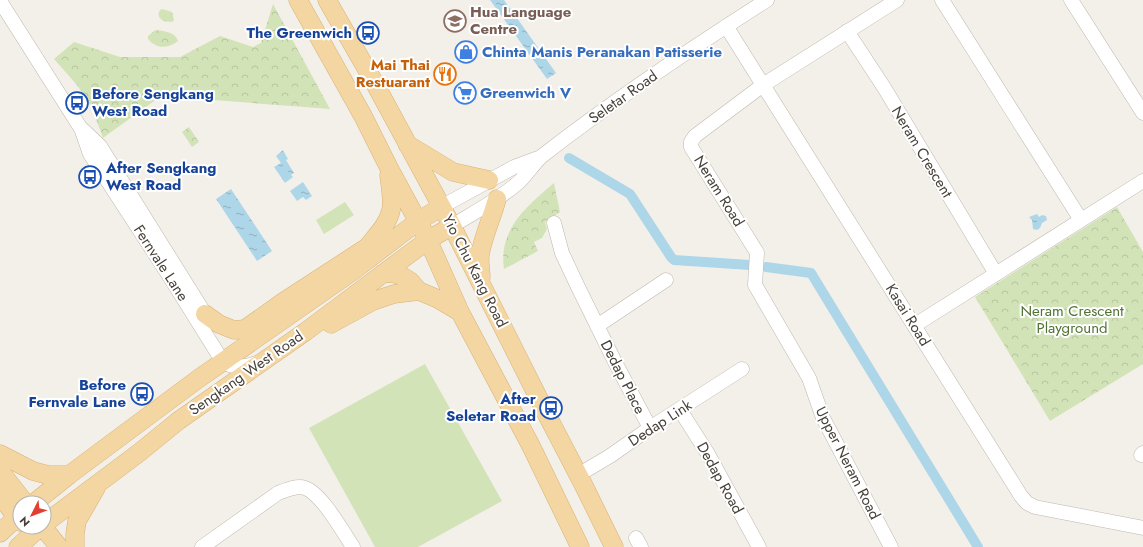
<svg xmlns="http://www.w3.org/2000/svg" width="1143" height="547" viewBox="0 0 1143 547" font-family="Jost,sans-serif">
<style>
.forest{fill:url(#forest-crowns)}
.garden{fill:#d3e3b8}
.water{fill:url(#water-ripples)}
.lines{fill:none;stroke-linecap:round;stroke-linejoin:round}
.canal{stroke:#aed6e9;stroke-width:10}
.minor-casing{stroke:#beb7ae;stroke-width:15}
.major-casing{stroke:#d8b274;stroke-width:19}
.minor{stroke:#fff;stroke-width:14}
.major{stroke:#f4d6a3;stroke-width:18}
.labels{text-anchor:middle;stroke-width:4;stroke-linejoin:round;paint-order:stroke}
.education-label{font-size:15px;font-weight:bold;fill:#785e54;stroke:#fff;text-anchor:start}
.transit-label{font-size:15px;font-weight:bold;fill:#164399;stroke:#fff;text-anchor:end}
.shop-label{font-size:15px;font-weight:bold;fill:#366cbe;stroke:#fff;text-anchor:start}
.food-label{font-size:15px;font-weight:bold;fill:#c56008;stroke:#fff;text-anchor:end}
.street-label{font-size:15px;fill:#474039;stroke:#fff}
.park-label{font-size:15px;fill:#507332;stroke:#fff}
</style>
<defs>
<pattern id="forest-crowns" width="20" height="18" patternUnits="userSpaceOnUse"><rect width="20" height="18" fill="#d3e3b8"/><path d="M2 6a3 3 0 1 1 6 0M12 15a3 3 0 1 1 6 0" fill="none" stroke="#b6c49f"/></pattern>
<pattern id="water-ripples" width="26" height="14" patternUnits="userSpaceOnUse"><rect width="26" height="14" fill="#aed6e9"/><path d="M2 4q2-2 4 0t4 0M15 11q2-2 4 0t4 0" fill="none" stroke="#8fafbe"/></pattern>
</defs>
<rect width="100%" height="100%" fill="#f3f0ea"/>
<path class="forest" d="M 273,4 L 330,109 L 161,96 L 103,138 L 92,108 L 77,85 L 54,59 L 74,42 L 120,57 L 180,57 L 220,36 L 253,47 L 261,43 Z
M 162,9 L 172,12 L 174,20 L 172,22 L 163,21 C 159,17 157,16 160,10 Z
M 158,30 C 167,32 175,32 178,41 C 168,49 156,49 148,39 L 148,36 L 154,31 Z
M 189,127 L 199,142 L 192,147 L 182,132 Z
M 554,183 L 560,212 L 545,222 L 547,229 L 542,238 L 534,242 L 538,251 L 504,269 C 498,229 527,206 554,183 Z
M 1117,207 L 1143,252 L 1143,364 L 1050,421 L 975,297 Z"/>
<path class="garden" d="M 345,202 L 354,215 L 324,234 L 316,220 Z
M 425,364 L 502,501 L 418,547 L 375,547 L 309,428 Z"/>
<path class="water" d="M 490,0 L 504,0 L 556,73 L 547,79 Z
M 283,150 L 288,159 L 286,160 L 294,173 L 291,175 L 293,177 L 285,183 L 274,167 L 281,163 L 276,156 Z
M 303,182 L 312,196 L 306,200 L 303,197 L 297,201 L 290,191 Z
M 231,189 L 272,251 L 257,261 L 216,199 Z
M 1037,214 L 1039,217 L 1042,215 L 1046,216 L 1047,220 L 1042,223 L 1040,228 L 1037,230 L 1033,229 L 1032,220 L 1029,217 Z"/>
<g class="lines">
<path class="canal" d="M 569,158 L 630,194 L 671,257 L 674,260 L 750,265
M 766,267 L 811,273 L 978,547"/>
<g class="minor-casing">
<path id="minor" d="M 942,0 L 1081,220
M 1071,0 L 1143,113
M 0,1 L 80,127 L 100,146 L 205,314
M 726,26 L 1021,496 L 1027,503 L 1035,507 L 1143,528
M 847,31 L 885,89 L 996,274
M 82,131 L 90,154 L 168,274 L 223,362 C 235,369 244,367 257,363
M 441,207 L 514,167 L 538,158
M 554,223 L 562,253 L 578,287 L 615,362 L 650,428
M 452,226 C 475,212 500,199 520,181 C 528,173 534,163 542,156 C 614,100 690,49 767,0
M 915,325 L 1143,181
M 597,326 L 666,280
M 680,410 L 708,454 L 759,547
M 1141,455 L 1143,453
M 578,475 L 610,456 L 650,428 L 742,369
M 636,538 L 641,547
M 202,547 L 278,493 C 286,490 297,485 305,488 C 322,494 343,532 353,547
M 891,547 L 823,418 L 809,378 L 755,285 L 757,253 L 756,251 L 691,147 L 691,142 L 695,136 L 763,85 L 897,0"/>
</g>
<g class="major-casing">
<path id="major" d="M 298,0 L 363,116 L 389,168 L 428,240 L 460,312 L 531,446 L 580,547
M 327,0 L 374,82 L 452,226 L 546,413 L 583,484 L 614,547
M 407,144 L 453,172 L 489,180
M 360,258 C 369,241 387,229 391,210 C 393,199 390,186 389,175
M 382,274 L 392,273 L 402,276 L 410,281 L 419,291 L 438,299 L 460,312
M 481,278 C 481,271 479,262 480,255 C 483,236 492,218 497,199
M 205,314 L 219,324 L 234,330 L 245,329 L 283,302 L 366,248
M 331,324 L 373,301 L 394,294 L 419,291
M 0,454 L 33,471 L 48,475 L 69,475
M 0,471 L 25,503
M 0,495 L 20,522
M 34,503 L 69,475 L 198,379 L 353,271 L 417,222 L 441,207
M 44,524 L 140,452 L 178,421 L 305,332 L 428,240 L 452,226
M 43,527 L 59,547
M 0,533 L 20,514
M 18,547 L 40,527
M 75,547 L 75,534 L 77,521 L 96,488"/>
</g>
<use href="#minor" class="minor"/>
<use href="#major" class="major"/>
</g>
<defs>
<g id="school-ring" transform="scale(1.15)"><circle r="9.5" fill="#fff" stroke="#8d6e63" stroke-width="1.5"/><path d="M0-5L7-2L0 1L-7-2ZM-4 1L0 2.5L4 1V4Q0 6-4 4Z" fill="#8d6e63"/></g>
<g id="bus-ring" transform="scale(1.15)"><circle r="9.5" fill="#fff" stroke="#1a4fb4" stroke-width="1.5"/><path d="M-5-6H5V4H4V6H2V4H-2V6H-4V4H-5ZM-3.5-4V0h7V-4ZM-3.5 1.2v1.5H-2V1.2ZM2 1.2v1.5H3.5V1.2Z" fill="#1a4fb4"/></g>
<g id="shop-ring" transform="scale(1.15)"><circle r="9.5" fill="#fff" stroke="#3f7fe0" stroke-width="1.5"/><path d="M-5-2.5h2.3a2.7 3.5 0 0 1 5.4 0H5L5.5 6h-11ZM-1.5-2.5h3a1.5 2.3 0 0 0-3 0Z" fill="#3f7fe0"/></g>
<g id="restaurant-ring" transform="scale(1.15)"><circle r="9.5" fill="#fff" stroke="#e8710a" stroke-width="1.5"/><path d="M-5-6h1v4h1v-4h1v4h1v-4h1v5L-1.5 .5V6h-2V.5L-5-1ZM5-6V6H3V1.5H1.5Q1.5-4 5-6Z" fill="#e8710a"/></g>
<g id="supermarket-ring" transform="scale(1.15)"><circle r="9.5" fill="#fff" stroke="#3f7fe0" stroke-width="1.5"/><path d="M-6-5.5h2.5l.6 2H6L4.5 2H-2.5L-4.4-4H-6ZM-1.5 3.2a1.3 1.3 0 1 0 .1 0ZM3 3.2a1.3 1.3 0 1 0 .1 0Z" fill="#3f7fe0"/></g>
</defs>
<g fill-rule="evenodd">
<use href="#school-ring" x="455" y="21"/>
<use href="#bus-ring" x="368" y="33"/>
<use href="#shop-ring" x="466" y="52"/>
<use href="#restaurant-ring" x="445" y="74"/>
<use href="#supermarket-ring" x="465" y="93"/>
<use href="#bus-ring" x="77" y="103"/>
<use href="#bus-ring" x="90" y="177"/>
<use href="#bus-ring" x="142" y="394"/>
<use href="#bus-ring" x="551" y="408"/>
</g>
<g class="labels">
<g class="education-label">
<text x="470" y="17">Hua Language<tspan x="470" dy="17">Centre</tspan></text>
</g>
<g class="transit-label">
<text x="352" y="38">The Greenwich</text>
<text x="92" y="99" text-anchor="start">Before Sengkang<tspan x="92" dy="17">West Road</tspan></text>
<text x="106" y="173" text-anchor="start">After Sengkang<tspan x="106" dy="17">West Road</tspan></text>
<text x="126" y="390">Before<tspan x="126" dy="17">Fernvale Lane</tspan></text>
<text x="536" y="404">After<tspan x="536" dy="17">Seletar Road</tspan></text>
</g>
<g class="shop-label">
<text x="482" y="57">Chinta Manis Peranakan Patisserie</text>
<text x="480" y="98">Greenwich V</text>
</g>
<g class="food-label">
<text x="430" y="70">Mai Thai<tspan x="430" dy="17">Restuarant</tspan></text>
</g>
<g class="street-label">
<text transform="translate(623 97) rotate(-35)" y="5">Seletar Road</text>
<text transform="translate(922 152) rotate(59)" y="5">Neram Crescent</text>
<text transform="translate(719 191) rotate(58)" y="5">Neram Road</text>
<text transform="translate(161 263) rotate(57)" y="5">Fernvale Lane</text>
<text transform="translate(475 271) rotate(63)" y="5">Yio Chu Kang Road</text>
<text transform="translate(908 315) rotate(58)" y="5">Kasai Road</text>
<text transform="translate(246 373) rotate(-35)" y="5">Sengkang West Road</text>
<text transform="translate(623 377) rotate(63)" y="5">Dedap Place</text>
<text transform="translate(660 423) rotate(-33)" y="5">Dedap Link</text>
<text transform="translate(848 463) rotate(63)" y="5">Upper Neram Road</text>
<text transform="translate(720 478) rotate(61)" y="5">Dedap Road</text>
</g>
<g class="park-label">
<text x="1072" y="316">Neram Crescent<tspan x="1072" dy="17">Playground</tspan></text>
</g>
</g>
<g transform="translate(32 515) rotate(228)"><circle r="19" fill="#ffffff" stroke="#b5b3b0"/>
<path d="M0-3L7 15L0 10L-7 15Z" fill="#e33e32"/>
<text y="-6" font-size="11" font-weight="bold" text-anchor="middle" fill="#474039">N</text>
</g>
</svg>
